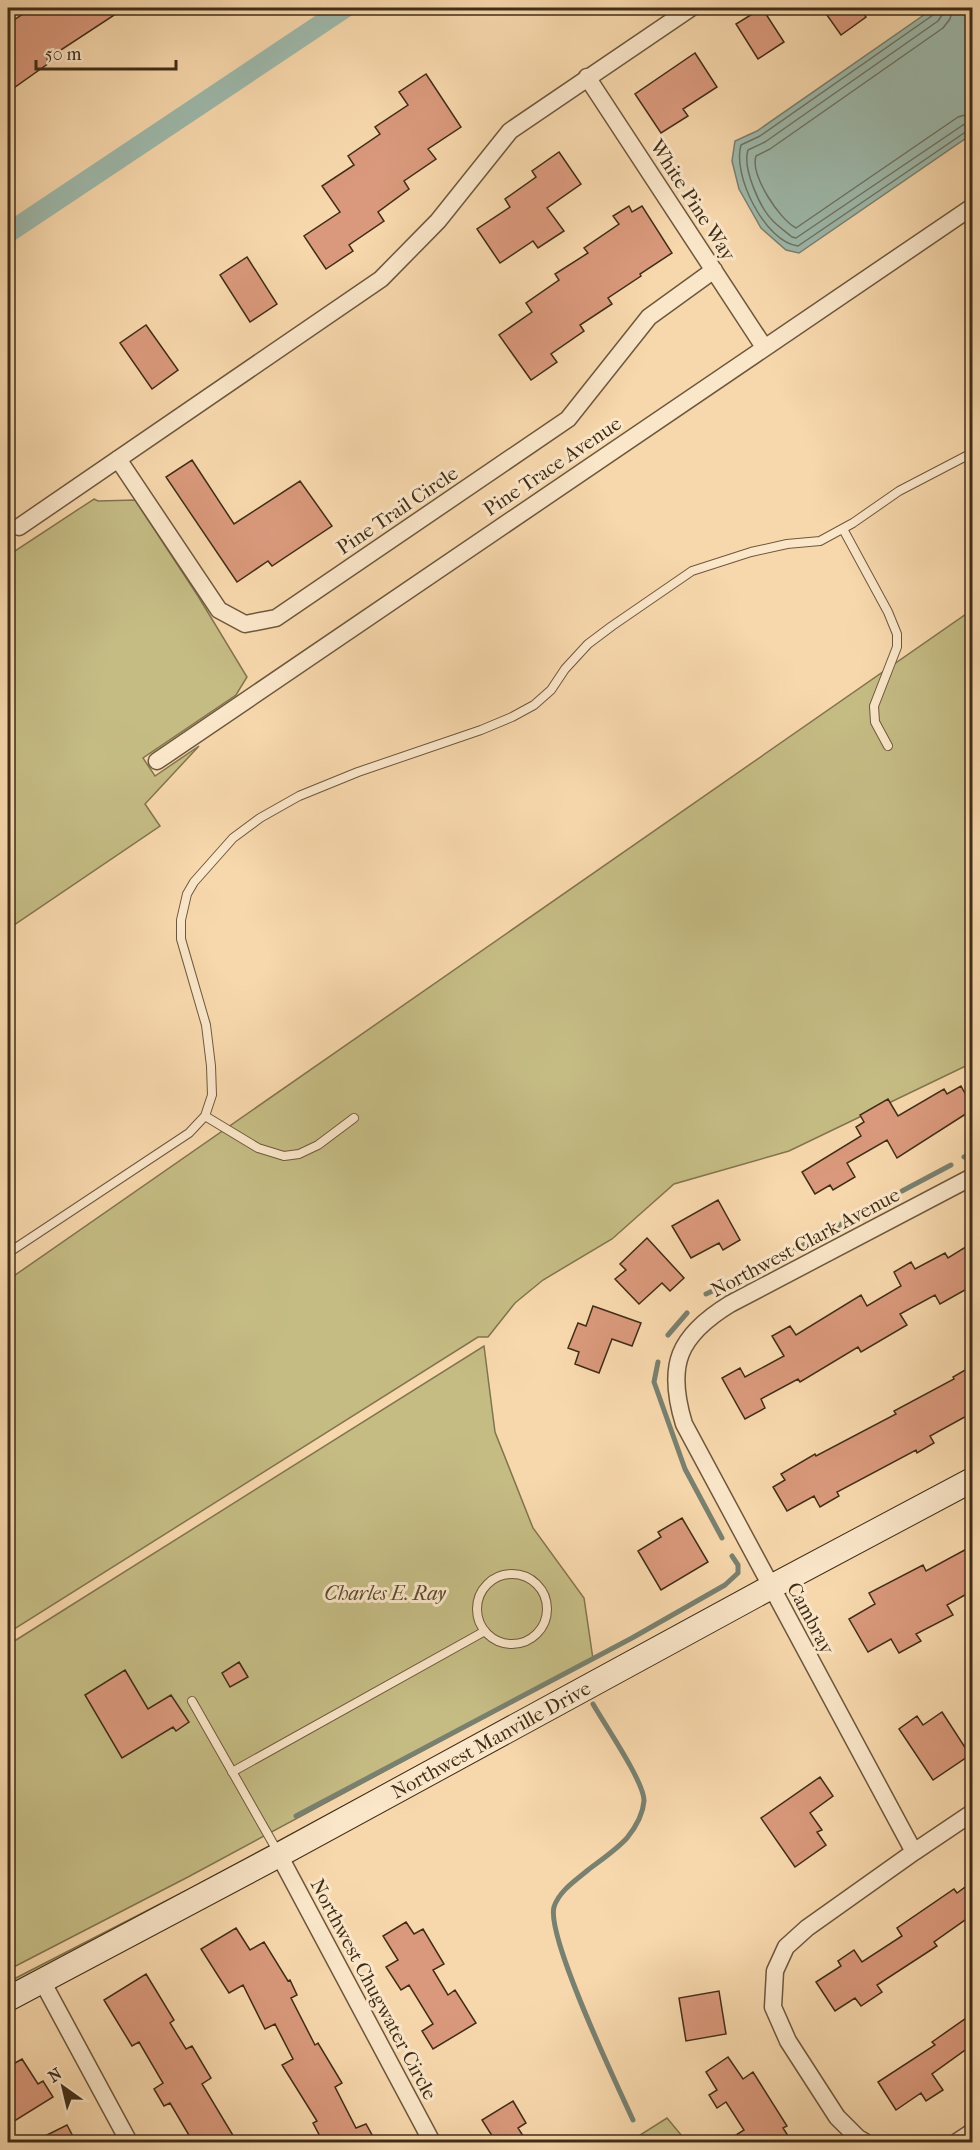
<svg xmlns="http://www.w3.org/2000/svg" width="980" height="2150" viewBox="0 0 980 2150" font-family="'IM FELL French Canon',serif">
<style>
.green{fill:#c5bc84;stroke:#82744e;stroke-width:1.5}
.water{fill:#9db9ab;stroke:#788170;stroke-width:1.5}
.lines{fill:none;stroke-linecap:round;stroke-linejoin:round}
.shore{stroke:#6e7361;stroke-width:1.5}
.stream{stroke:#788170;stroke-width:5}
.canal{stroke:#9db9ab;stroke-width:20}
.building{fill:#da997c;stroke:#402d17;stroke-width:1.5}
.lane-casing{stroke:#6e583c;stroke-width:10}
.street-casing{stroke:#6e583c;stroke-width:19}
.secondary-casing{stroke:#402d17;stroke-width:26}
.lane{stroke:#fae6c9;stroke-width:8}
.street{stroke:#fae6c9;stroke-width:16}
.secondary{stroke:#fae6c9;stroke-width:24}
.labels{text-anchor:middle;stroke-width:6;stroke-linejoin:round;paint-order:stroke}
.street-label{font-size:20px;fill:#402d17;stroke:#fae6c9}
.park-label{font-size:20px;font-style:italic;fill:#5b4a2d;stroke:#fae6c9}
</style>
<rect width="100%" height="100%" fill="#f7d8ac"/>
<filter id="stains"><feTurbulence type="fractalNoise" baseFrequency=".00333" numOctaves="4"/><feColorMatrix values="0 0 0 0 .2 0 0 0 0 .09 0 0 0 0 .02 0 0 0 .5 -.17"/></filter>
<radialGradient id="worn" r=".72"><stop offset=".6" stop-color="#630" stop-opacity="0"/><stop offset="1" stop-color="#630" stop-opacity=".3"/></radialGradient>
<path class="green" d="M 94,499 L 98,501 L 135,500 L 198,596 L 247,677 L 236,695 L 143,758 L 155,776 L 199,746 L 145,804 L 160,826 L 8,929 L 8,547 L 12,553 Z
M 972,610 L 972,1063 L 789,1151 L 674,1184 L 612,1239 L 543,1280 L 515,1303 L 488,1337 L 478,1337 L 8,1633 L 8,1280 Z
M 484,1346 L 495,1432 L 533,1528 L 584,1598 L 593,1659 L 188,1877 L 8,1970 L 8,1645 Z
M 553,1693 L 274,1845 L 8,1987 L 8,1982 L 193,1887 Z
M 667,2118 L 687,2142 L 629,2142 Z"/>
<path class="water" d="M 934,8 L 972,8 L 972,134 L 799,253 L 786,250 L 761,228 L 739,189 L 732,161 L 735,141 L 757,131 Z"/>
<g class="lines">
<path class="shore" d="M 936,8 L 933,15 L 760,136 L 741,145 C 732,175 765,242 798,246 L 967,131 L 972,130
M 944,8 L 942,15 L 938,21 L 765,142 L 748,150 C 742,168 760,208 773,221 C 779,227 786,232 792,237 L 796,238 L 963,125 L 972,122
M 953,8 L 950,19 L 943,28 L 770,149 L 756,156 C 750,175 779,219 796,228 L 958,117 L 972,113"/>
<path class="stream" d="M 964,1157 L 972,1153
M 902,1191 L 951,1165
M 873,1207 L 887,1199
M 758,1270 L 860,1214
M 706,1294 L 739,1279
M 668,1335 L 687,1313
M 658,1362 L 654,1382 L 685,1469 L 722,1538
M 593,1704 C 603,1722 645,1783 644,1801 C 643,1814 635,1828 627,1838 C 616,1850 601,1860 588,1870 C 576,1880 559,1891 554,1907 C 546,1937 617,2085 633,2120
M 296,1816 L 632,1638 L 725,1585 L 738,1573 L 738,1565 L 732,1556"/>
<path class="canal" d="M 8,233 L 345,8"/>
</g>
<path class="building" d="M 32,8 L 125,8 L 47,59 L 49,63 L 8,92 L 8,24 Z
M 762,8 L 784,42 L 758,59 L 736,24 Z
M 822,8 L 860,8 L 866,17 L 841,35 Z
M 695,53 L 717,87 L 683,109 L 688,116 L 661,133 L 635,94 Z
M 426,74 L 461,127 L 428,149 L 436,159 L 404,181 L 409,189 L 378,212 L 384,221 L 349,245 L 353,251 L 326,269 L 304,236 L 340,212 L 322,186 L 354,165 L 348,156 L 380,134 L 375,127 L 408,105 L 399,92 Z
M 559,152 L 581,184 L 547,208 L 564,231 L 538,248 L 533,241 L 500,263 L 477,229 L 510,207 L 505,199 L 536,177 L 532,171 Z
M 629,206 L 632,212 L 642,206 L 672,253 L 640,274 L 641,276 L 608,298 L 612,304 L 580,325 L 584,331 L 551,354 L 557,362 L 531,380 L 499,335 L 532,312 L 526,303 L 559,280 L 555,274 L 588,253 L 584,248 L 619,224 L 613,216 Z
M 247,257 L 277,304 L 250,322 L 220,275 Z
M 146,325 L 178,370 L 152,389 L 120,343 Z
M 192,460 L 234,524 L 300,481 L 332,526 L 272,566 L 268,561 L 237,582 L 166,477 Z
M 961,1086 L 972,1106 L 972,1110 L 897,1158 L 887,1140 L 847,1163 L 855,1177 L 833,1190 L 830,1185 L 815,1194 L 802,1172 L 861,1136 L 856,1127 L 864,1122 L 860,1115 L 888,1099 L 898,1116 L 944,1089 L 947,1094 Z
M 718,1200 L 740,1240 L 723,1250 L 719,1243 L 691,1258 L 672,1226 Z
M 647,1238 L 684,1278 L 670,1291 L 662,1283 L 639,1304 L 615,1279 L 626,1270 L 620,1264 Z
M 972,1243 L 972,1286 L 940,1304 L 935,1295 L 900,1314 L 907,1325 L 861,1352 L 858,1347 L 800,1382 L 798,1379 L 761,1399 L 765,1408 L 745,1419 L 722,1378 L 740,1368 L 745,1377 L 784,1356 L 772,1336 L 790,1326 L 796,1335 L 861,1295 L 867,1306 L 901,1286 L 894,1272 L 911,1262 L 915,1269 L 945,1253 L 948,1258 Z
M 593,1306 L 641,1323 L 632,1346 L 612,1339 L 599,1373 L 575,1364 L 579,1352 L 568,1348 L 578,1323 L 586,1326 Z
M 972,1366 L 972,1413 L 930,1436 L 934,1443 L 917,1453 L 916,1450 L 837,1492 L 839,1496 L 820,1507 L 814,1496 L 787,1511 L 773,1487 L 785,1480 L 781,1474 L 815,1454 L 816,1456 L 896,1414 L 894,1411 L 954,1379 L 953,1377 Z
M 682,1518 L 708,1562 L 661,1590 L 638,1551 L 661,1537 L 658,1532 Z
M 972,1546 L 972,1591 L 947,1605 L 953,1615 L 916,1634 L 921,1641 L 899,1653 L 891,1639 L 868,1652 L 849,1619 L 875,1604 L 869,1593 L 923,1565 L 926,1571 Z
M 239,1662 L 248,1677 L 230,1687 L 222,1673 Z
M 125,1670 L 148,1709 L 171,1695 L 189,1722 L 176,1731 L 173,1727 L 122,1758 L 85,1695 Z
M 942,1712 L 970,1755 L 933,1780 L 899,1729 L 917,1716 L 923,1725 Z
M 820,1777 L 833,1796 L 810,1813 L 822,1830 L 817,1832 L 826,1845 L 795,1867 L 761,1818 Z
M 972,1882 L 972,1915 L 934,1942 L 937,1946 L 877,1985 L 882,1992 L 861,2006 L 855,1998 L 835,2011 L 816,1982 L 841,1966 L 838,1961 L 854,1950 L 862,1962 L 902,1936 L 897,1928 L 954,1889 L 957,1893 Z
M 406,1922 L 414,1934 L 423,1929 L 444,1964 L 433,1970 L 448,1995 L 455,1990 L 476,2023 L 433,2049 L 422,2031 L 433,2024 L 409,1985 L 401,1990 L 386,1967 L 398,1960 L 383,1936 Z
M 236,1928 L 250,1950 L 264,1942 L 288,1981 L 290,1980 L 297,1995 L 291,1998 L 315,2045 L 318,2043 L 342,2083 L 335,2087 L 356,2128 L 366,2124 L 376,2142 L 323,2142 L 313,2123 L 317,2121 L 282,2065 L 293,2059 L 275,2024 L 265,2029 L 243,1985 L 229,1993 L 201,1949 Z
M 146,1974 L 174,2020 L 170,2023 L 186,2049 L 192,2046 L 211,2078 L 202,2084 L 237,2142 L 193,2142 L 170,2103 L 164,2106 L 154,2089 L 163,2083 L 139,2042 L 132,2046 L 104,2000 Z
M 719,1991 L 726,2034 L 686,2041 L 679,1998 Z
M 972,2014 L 972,2045 L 932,2074 L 943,2090 L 926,2101 L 921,2093 L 896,2110 L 878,2082 L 935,2045 L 932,2042 Z
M 728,2057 L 743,2079 L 753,2072 L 787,2126 L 783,2128 L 792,2142 L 725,2142 L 744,2130 L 726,2102 L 717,2108 L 709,2095 L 717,2090 L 706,2072 Z
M 22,2059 L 38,2084 L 43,2081 L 53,2097 L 8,2125 L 8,2067 Z
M 513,2101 L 526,2123 L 518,2128 L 527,2142 L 496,2142 L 482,2120 Z
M 67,2125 L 76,2142 L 33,2142 Z"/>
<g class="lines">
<g class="lane-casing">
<path id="lane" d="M 843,529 L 888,612 L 897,634 L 897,647 L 874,706 L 875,722 L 888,746
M 205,1116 L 258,1148 L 284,1156 L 299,1154 L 318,1145 L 354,1118
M 8,1253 L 189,1133 L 205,1116 L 212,1095 L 211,1066 L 206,1025 L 181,939 L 181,920 L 187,894 L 194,882 L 233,838 L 260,818 L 299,796 L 358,772 L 481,730 L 512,717 L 534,705 L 551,690 L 565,669 L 588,644 L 612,626 L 692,571 L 751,552 L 787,544 L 820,541 L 853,523 L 899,491 L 972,453
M477 1609a35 35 0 1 1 70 0a35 35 0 1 1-70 0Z
M 192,1701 L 279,1854
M 232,1772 L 485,1631"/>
</g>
<g class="street-casing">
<path id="street" d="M 587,77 L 764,347
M 118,459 L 219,610 L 245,624 L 276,618 L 568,419 L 649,317 L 714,270
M 19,527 L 381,279 L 438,221 L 510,131 L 691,8
M 157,761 L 972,207
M 914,1852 L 684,1424 C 666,1365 678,1336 730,1304 L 972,1177
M 279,1855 L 432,2142
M 42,1981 L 129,2142
M 865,2142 L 858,2138 L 837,2117 L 788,2041 L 773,2007 L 775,1971 L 786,1947 L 807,1928 L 914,1852 L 972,1813
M 957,2142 L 972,2132"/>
</g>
<g class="secondary-casing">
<g id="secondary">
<path id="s1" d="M 8,1999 L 279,1855 L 771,1587 L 972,1480"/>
</g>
</g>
<use href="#lane" class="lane"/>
<use href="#street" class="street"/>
<use href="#secondary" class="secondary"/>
</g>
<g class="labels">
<g class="street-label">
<text transform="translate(693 200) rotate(57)" y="7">White Pine Way</text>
<text transform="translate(552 466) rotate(-34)" y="7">Pine Trace Avenue</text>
<text transform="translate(397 510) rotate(-34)" y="7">Pine Trail Circle</text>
<text transform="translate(805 1242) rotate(-28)" y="7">Northwest Clark Avenue</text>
<text transform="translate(811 1618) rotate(62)" y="7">Cambray</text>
<text dy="7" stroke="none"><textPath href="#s1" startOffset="548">Northwest Manville Drive</textPath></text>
<text transform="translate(374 1989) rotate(62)" y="7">Northwest Chugwater Circle</text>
</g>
<g class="park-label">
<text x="385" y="1600">Charles E. Ray</text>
</g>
</g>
<rect width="980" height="2150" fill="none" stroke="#f7d8ac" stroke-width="30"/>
<rect x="9" y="9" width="962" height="2132" fill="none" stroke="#402d17" stroke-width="3"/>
<rect x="15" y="15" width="950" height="2120" fill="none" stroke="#402d17" stroke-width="1.5"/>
<g transform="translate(63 2087) rotate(326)" stroke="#fae6c9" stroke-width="4.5" paint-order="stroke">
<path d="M0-4.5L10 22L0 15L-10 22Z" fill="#402d17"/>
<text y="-9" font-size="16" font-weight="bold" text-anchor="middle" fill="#402d17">N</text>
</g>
<path d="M36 60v9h140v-9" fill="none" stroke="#402d17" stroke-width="3"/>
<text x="45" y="60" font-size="18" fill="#402d17" stroke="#fae6c9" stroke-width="4.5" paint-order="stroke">50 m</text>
<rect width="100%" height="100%" filter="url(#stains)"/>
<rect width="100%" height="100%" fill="url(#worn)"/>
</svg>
